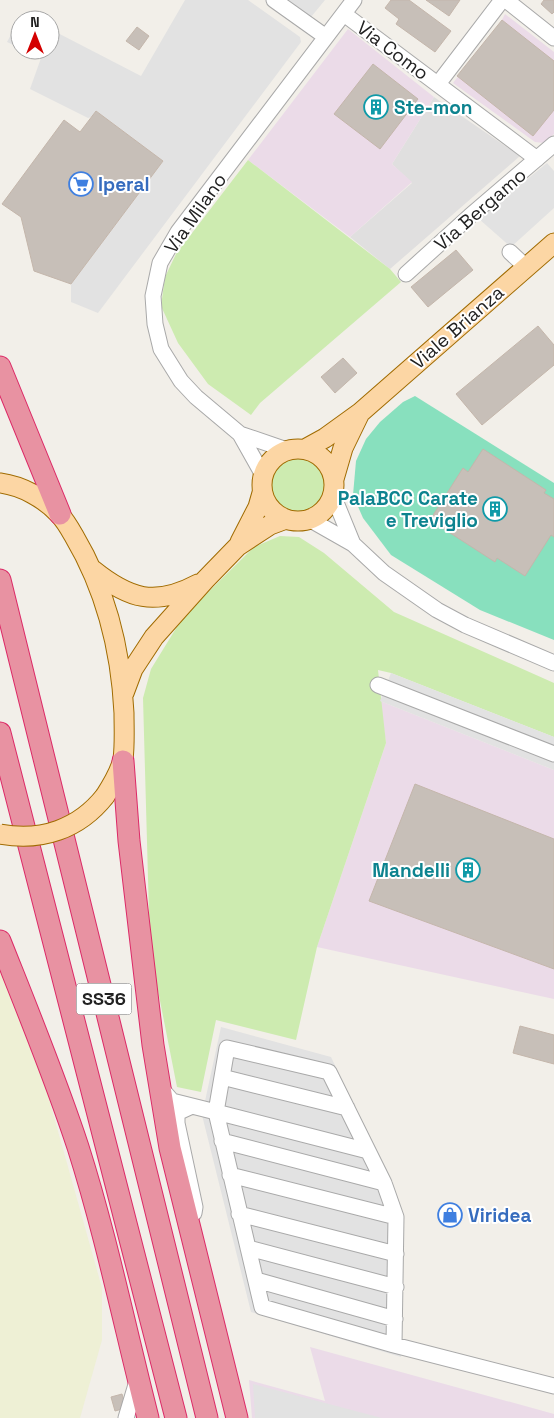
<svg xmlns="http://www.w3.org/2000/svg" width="554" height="1418" viewBox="0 0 554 1418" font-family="'Space Grotesk',sans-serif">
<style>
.residential{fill:#e0dfdf}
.industrial{fill:#ebdbe8}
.farmland{fill:#eef0d5}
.grass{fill:#cdebb0}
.pitch{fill:#88e0be}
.parking{fill:#e2e2e2}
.building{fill:#c7bfb8;stroke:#c4b6ab}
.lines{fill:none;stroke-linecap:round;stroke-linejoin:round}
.minor-casing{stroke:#a9a9a9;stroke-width:17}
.major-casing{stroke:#a06b00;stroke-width:21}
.highway-casing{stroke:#dc2a67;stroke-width:23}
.minor{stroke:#fff;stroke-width:15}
.major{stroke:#fcd6a4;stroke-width:19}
.highway{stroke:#e892a2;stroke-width:21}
.major-bridge-casing{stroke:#a06b00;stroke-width:21;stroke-linecap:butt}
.major-bridge{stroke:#fcd6a4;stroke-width:19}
.labels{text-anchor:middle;stroke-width:4;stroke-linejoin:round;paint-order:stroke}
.shield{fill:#fff;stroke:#646464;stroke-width:1}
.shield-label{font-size:18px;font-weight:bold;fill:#222}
.street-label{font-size:19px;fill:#222;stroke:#fff}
.culture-label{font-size:19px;font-weight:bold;fill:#0d838f;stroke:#fff;text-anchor:end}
.shop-label{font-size:19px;font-weight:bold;fill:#366cbe;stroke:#fff;text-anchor:start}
</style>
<rect width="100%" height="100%" fill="#f2efe9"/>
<path class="residential" d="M 434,97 L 520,156 L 390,269 L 350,237 L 412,183 L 392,164 Z"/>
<path class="industrial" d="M 505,14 L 554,52 L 554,134 L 544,143 L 535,142 L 453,83 L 502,20 Z
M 348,29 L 434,97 L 392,164 L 412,182 L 350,237 L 248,160 Z
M 380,701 L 554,770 L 554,999 L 317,947 L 386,743 Z
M 310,1347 L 554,1414 L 554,1418 L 252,1418 L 249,1380 L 325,1401 Z"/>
<path class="farmland" d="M 0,970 L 47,1092 L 102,1288 L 102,1340 L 80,1418 L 0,1418 Z"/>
<path class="grass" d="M 248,160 L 390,269 L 401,282 L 260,403 L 251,415 L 208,384 L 178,343 L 161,306 L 165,277 L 176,254 Z
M270 484a28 28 0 1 1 56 0a28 28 0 1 1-56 0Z
M 280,536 L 299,537 L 324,553 L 394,612 L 554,683 L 554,737 L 391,673 L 378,670 L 386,743 L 317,947 L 296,1040 L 216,1020 L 201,1092 L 177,1087 L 150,950 L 143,698 L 151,669 L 183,617 L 254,547 Z"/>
<path class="pitch" d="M 415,396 L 554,483 L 554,640 L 480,610 L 391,555 L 363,518 L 353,495 L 356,461 L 366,439 L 380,422 L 403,402 Z"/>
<path class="parking" d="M 185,0 L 248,0 L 300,37 L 301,42 L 98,313 L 71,302 L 71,284 L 163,161 L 96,111 L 91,117 L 88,118 L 30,89 L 41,58 L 25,50 L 50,50 L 50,29 L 141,76 Z
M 287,0 L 325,0 L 311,17 Z
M 22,14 L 34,20 L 20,20 L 20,48 L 7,42 Z
M 547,163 L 554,171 L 554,208 L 511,247 L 479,219 Z
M 391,673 L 554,737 L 554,770 L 380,701 Z
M 221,1027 L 331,1057 L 390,1181 L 403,1217 L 401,1357 L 251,1312 L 202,1115 Z
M 253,1384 L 382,1418 L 255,1418 Z"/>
<path class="building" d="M 391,0 L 409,0 L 451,31 L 435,52 L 396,24 L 399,19 L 385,8 Z
M 426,0 L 460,0 L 449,16 Z
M 544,0 L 554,0 L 554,12 L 552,14 L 541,4 Z
M 502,20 L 554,61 L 554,110 L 533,136 L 457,76 Z
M 137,27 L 149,36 L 139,50 L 126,41 Z
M 373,64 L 418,99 L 380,149 L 334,114 Z
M 96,111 L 163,161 L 71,284 L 34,271 L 21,217 L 2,204 L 64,120 L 80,132 Z
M 456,250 L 473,270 L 428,307 L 411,287 Z
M 538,326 L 554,345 L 554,365 L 482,425 L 456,394 Z
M 343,358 L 357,373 L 335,393 L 321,377 Z
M 483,449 L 546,490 L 544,493 L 554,499 L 554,537 L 551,535 L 525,576 L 497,558 L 495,562 L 430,520 L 463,468 L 468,472 Z
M 415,784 L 554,839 L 554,969 L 369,901 Z
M 520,1026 L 554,1035 L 554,1064 L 513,1053 Z
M 122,1394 L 126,1408 L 115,1411 L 111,1397 Z"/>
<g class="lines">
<g class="minor-casing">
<path id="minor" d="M 274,0 L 326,37
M 506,0 L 554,38
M 344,14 L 537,159
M 438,84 L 502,0
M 510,252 L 526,267
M 406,274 L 470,216 L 554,144
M 240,434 L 263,475
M 287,450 L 240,434 L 196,397 L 181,381 L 161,349 L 155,324 L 153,296 L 160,263 L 178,232 L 354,0
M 333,495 L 353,544
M 309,519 L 353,544 L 384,573 L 437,610 L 465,625 L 554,663
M 378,685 L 554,754
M 222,1077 L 347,1108
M 160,1087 L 172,1101 L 216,1112 L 368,1151
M 190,1107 L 177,1113 L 177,1123 L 195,1207 L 194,1213
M 222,1141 L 384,1183
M 230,1175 L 396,1217
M 239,1214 L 396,1254
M 248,1248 L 396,1287
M 256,1280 L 395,1319
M 394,1345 L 396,1217 L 384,1183 L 329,1072 L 227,1048 L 216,1112 L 262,1307 L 394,1345 L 554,1386
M 126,1418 L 138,1378"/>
</g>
<g class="major-casing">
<path id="major" d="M262 485a36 36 0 1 1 72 0a36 36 0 1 1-72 0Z
M 305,449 L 325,438 L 361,412 L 554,243
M 334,479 L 343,448 L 359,415
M 0,483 C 22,486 44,498 59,514 C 65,520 70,529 74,536 C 106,590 121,652 124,713 C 124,728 125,744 123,759 C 120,772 112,785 105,796
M 240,542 L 258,507 L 262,493
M 93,570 C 129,599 155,607 198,584
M 124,693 L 133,669 L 154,637 L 205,580 L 238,546 L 270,525 L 286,519"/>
</g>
<g class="highway-casing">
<path id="highway" d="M 0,367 L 60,514
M 0,580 L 207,1418
M 0,733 L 176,1418
M 123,761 L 129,841 L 153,1045 L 170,1148 L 237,1418
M 0,941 C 27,1009 55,1077 78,1147 C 106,1235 125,1328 148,1418"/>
</g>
<use href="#minor" class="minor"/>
<use href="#major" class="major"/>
<use href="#highway" class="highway"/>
<g class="major-bridge-casing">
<path id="major-bridge" d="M 0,834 C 41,842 79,829 105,796"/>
</g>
<use href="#major-bridge" class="major-bridge"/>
</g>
<defs>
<g id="building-ring" transform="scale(1.25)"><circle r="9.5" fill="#fff" stroke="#0f9aa8" stroke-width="1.5"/><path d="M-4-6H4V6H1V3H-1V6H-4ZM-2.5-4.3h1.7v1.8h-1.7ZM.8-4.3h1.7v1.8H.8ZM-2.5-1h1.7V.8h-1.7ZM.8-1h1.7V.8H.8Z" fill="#0f9aa8"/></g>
<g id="supermarket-ring" transform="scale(1.25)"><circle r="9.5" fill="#fff" stroke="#3f7fe0" stroke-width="1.5"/><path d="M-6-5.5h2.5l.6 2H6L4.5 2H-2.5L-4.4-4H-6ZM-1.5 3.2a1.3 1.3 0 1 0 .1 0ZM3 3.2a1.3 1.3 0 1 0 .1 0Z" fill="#3f7fe0"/></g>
<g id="shop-ring" transform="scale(1.25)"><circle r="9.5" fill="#fff" stroke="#3f7fe0" stroke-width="1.5"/><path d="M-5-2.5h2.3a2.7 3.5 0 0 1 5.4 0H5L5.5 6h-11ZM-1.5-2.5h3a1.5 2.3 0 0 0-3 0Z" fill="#3f7fe0"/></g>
</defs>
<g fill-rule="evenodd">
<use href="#building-ring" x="376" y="107"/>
<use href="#supermarket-ring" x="81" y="184"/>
<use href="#building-ring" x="495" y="509"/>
<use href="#building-ring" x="468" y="870"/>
<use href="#shop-ring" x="450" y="1215"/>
</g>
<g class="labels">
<rect class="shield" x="76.5" y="983.5" width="55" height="31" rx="4"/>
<g class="shield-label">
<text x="104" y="1005">SS36</text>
</g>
<g class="street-label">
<text transform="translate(393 50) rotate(37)" y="7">Via Como</text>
<text transform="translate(480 209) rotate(-41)" y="7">Via Bergamo</text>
<text transform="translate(195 213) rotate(-55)" y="7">Via Milano</text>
<text transform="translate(457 327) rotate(-41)" y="7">Viale Brianza</text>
</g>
<g class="culture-label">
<text x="394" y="114" text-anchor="start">Ste-mon</text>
<text x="478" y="505">PalaBCC Carate<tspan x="478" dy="22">e Treviglio</tspan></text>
<text x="450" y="877">Mandelli</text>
</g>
<g class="shop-label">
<text x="98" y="191">Iperal</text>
<text x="468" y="1222">Viridea</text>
</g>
</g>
<g transform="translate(35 35)"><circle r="24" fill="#ffffff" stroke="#a7a7a7"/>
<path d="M0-4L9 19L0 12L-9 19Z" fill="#d40000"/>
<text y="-8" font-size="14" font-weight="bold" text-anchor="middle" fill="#222222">N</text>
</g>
</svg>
